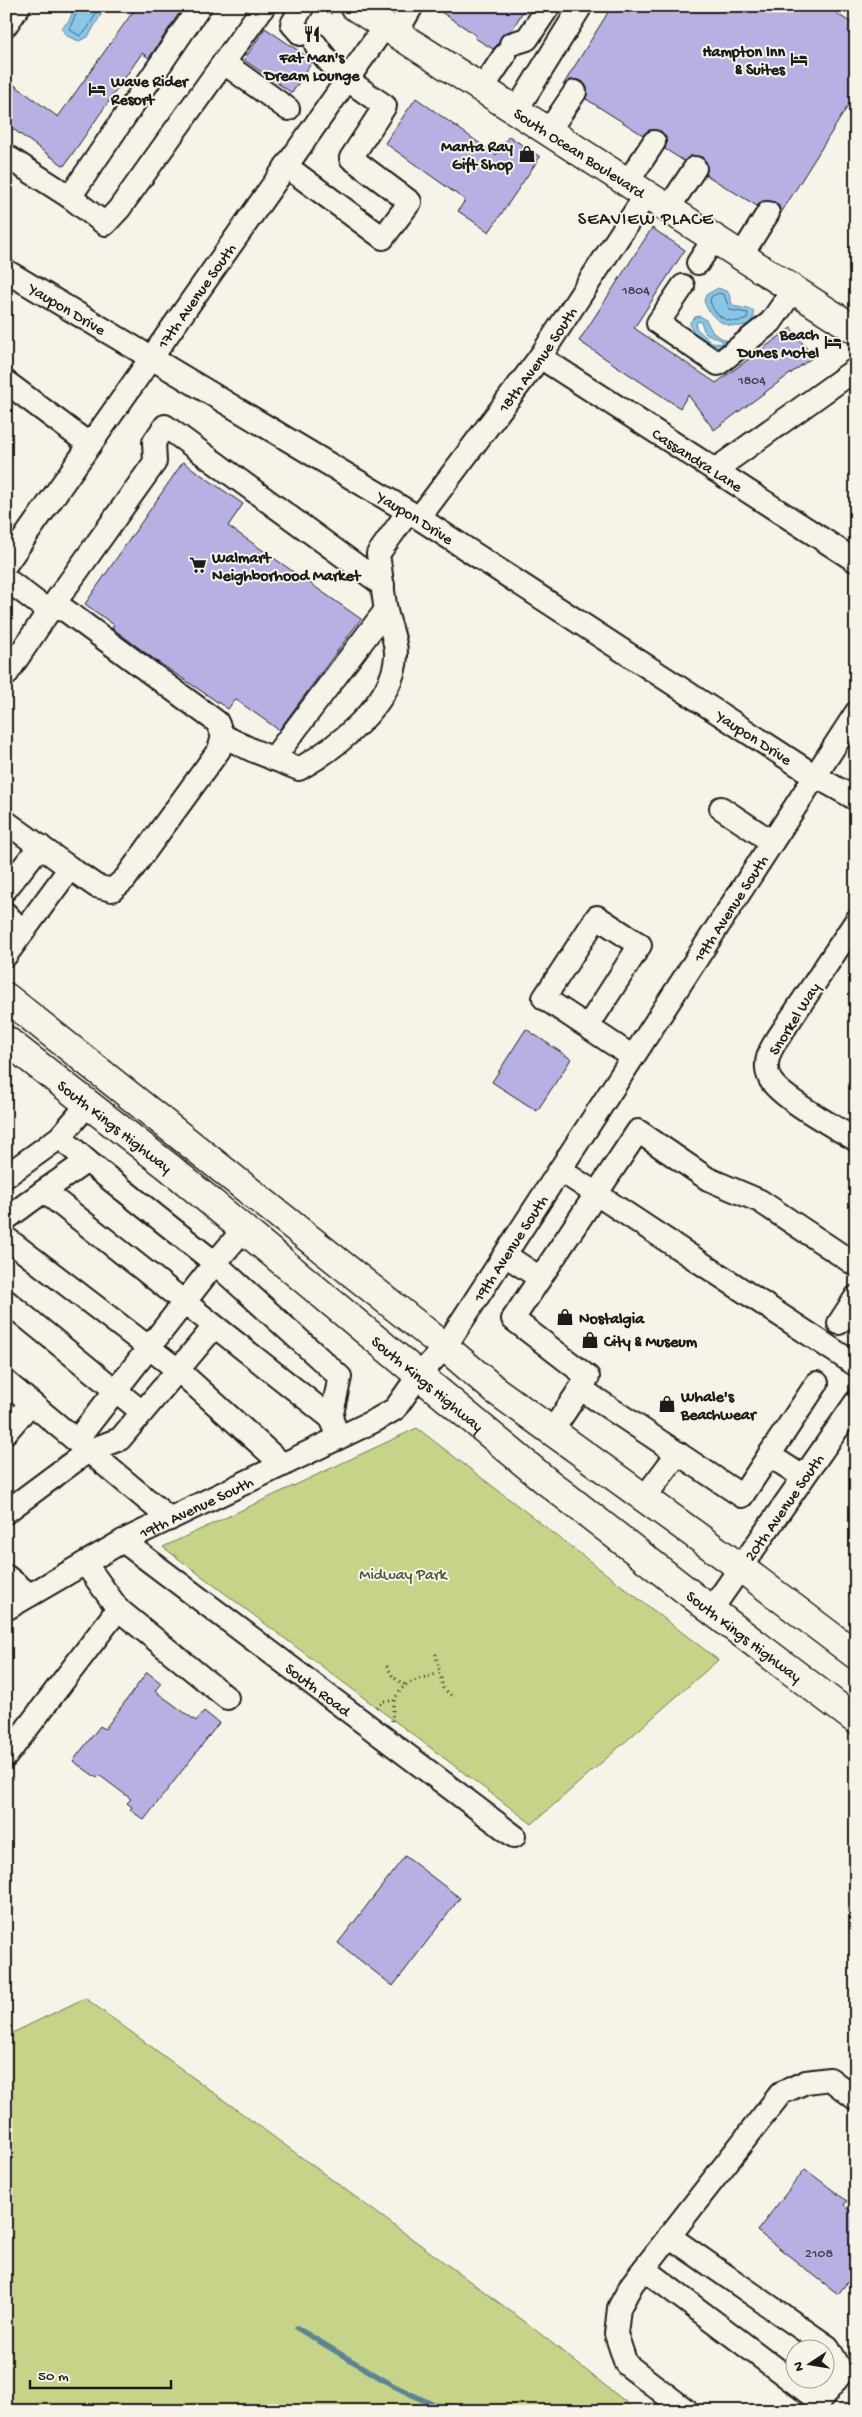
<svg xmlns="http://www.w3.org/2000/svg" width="862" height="2417" viewBox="0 0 862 2417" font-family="'Gochi Hand',sans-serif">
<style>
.green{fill:#c5d488;stroke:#707852}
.water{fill:#89c7e9;stroke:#5d8397;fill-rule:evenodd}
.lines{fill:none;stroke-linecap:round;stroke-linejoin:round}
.shore{stroke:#48606e;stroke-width:1}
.stream{stroke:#5d8397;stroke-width:5.5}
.building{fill:#b7b1e3;stroke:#1c1c1c}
.minor-casing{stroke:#1c1c1c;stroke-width:26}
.major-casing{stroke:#1c1c1c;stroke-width:31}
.path{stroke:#1c1c1c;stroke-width:3;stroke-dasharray:1 4;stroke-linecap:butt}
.minor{stroke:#f7f3e8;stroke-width:22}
.major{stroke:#f7f3e8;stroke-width:28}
.labels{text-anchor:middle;stroke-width:4;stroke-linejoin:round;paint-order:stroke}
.number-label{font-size:14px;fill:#43414e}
.poi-label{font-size:16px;font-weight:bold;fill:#1c1c1c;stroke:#f7f3e8;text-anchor:start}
.street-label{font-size:16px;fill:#1c1c1c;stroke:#f7f3e8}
.park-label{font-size:16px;fill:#4f533c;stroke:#f7f3e8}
.neighbourhood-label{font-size:18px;letter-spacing:1px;fill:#1c1c1c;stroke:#f7f3e8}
</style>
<rect width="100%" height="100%" fill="#f7f3e8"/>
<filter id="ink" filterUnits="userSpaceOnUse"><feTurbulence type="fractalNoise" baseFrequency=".02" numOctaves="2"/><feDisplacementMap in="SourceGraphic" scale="10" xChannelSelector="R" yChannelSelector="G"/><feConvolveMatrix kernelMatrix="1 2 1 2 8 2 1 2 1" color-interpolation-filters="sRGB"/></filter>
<g filter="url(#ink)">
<path class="green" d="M 417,1428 L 718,1660 L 532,1824 L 163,1547 Z
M 85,1998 L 528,2324 L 637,2411 L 6,2411 L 6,2036 Z"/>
<path class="water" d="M 75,6 L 106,6 L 88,37 L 79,41 L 67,36 L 61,28 L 69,21 Z
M 718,288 L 728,292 L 733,306 L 753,310 L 754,316 L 750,324 C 730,331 711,321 704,301 L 706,295 Z
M 700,316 L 706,320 L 713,333 L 727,341 L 727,345 L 721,350 C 709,349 690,335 690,322 L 695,317 ZM 697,321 L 701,322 L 705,333 L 723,341 L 722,344 L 711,342 L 696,328 Z"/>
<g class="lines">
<path class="shore" d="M 80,6 L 69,29 L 80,36 L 88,28 L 100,6
M 719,293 L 724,295 L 730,310 L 748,313 L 747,319 C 731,326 714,317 710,301 L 711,297 Z"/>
<path class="stream" d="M 297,2328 L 394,2386 L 446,2411"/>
</g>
<path class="building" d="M 137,6 L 184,6 L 149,58 L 142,53 L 64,166 L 6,124 L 6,94 L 13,84 L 58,117 Z
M 432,6 L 526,6 L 512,30 L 502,35 L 498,44 L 493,49 L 475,38 L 476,35 Z
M 612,6 L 825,6 L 856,26 L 856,93 L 781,213 L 779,206 L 775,202 L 762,201 L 757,206 L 706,175 L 707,163 L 702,157 L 690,156 L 684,161 L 665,149 L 666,137 L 661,131 L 649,130 L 643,135 L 586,99 L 587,87 L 582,81 L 570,80 L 563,85 Z
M 265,28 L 309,58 L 312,62 L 292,93 L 244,60 Z
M 416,98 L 496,155 L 509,136 L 540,157 L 489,232 L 458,211 L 465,200 L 385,143 Z
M 652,228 L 685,250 L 634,328 L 716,383 L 791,328 L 813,357 L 714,430 L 688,395 L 680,408 L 579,341 Z
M 183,462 L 243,504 L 228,526 L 361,619 L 279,730 L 235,699 L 228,709 L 158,662 L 112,628 L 114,625 L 85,604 Z
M 526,1029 L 571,1059 L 537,1111 L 492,1082 Z
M 147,1672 L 161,1683 L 155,1691 L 196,1721 L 204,1711 L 219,1723 L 144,1820 L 130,1810 L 132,1807 L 127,1803 L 131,1799 L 99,1775 L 97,1778 L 73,1761 L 100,1726 L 105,1729 Z
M 405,1856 L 460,1898 L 393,1986 L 338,1943 Z
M 805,2169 L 847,2201 L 844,2205 L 856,2215 L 856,2272 L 838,2294 L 757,2231 Z"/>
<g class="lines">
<g class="minor-casing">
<g id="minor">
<path d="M 6,25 L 19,6"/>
<path d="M 396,33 L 412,6"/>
<path d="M 301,34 L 292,24 L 303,6"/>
<path d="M 511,44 L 527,39 L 549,6"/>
<path d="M 224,63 L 288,109"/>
<path d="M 482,89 L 504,56"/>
<path d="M 516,111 L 581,6"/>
<path d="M 548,132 L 575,92"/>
<path d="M 6,156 L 70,197 L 105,224 L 119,209 L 264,6"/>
<path d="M 286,166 L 383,238 L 410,202 L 351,158 L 385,106 C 359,88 333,72 316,45"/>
<path d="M 627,183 L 654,142"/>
<path d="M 70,197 L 200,6"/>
<path d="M 668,209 L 695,168"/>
<path d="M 741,256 L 768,213"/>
<path d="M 698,263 L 714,239"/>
<path id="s1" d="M 6,271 L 419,518 L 815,776 L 856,799"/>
<path d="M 683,286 L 658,323 L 718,364 L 771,322 L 793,290"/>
<path id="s2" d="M 540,357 L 856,561"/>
<path d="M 6,382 L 90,445"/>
<path d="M 715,470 L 856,369"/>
<path id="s3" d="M 419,518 L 540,357 L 646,195"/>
<path id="s4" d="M 6,564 L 385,26"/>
<path d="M 6,579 L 43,607 L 65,610 L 217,722 L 223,736 L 219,750 L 125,879 L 112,890 L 96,886 L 70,868 L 6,955"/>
<path d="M 6,675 L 51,608 L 155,462 L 154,442 L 165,426 L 383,585"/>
<path d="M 223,736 L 252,750 L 299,769 C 336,748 394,703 396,656 C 397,642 389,625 386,611 C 383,593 381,573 378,554 L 408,512"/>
<path d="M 273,759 L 386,610"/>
<path d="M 721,808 L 772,842"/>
<path d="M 6,822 L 70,868"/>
<path d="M 6,889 L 40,846"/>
<path d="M 6,914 L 23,932"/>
<path d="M 856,921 L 774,1044 C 768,1054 764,1065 769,1077 C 776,1096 837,1128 856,1140"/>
<path d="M 588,1026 L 640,945 L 597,917 L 544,998 L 633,1057"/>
<path d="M 60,1137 L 88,1104"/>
<path d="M 560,1170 L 856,1365"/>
<path d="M 6,1176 L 60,1137 L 87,1161"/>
<path d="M 44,1191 L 87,1161 L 215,1263 L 76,1441"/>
<path d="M 6,1219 L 44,1191 L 331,1418"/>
<path d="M 244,1229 L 215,1263 L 340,1377 L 331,1418 L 336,1430"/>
<path d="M 6,1238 L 178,1370 L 283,1465"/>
<path d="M 505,1255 L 540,1278"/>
<path d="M 6,1301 L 142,1412"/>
<path d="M 839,1323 L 856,1297"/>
<path d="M 6,1382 L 170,1519"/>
<path d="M 581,1389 L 742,1496 L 817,1383"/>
<path d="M 552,1431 L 588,1377 L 513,1319 L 638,1131 L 708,1179 L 760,1201 L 856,1265"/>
<path d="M 6,1432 L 31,1403"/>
<path d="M 769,1455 L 803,1477"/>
<path d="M 644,1498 L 678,1453"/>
<path d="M 6,1512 L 88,1451 L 120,1439 L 214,1327"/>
<path id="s5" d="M 123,1541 L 514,1836"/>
<path d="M 85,1563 L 118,1609 L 227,1698"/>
<path d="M 6,1576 L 30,1595"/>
<path id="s6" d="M 6,1609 L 123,1541 L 376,1420 L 395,1409 L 419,1375 L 445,1347 L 856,713"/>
<path id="s7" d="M 711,1610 L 856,1402"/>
<path d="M 6,1756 L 118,1609"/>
<path d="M 669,2236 L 828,2347 L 837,2363 L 840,2375 L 812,2411"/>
<path d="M 644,2269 L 819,2401"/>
<path d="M 687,2411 L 626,2364 L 616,2334 L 619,2308 L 632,2284 L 781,2093 L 806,2082 L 830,2079 L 856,2099"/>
</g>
</g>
<g class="major-casing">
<g id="major">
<path id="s8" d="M 354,6 L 856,330"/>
<path d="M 6,997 L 445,1347 L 495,1390 L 741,1568 L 856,1655"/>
<path id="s9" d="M 6,1040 L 170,1168 L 545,1480 L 711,1610 L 856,1720"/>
</g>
</g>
<path class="path" d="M 322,8 L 334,15
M 387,1666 L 393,1677 L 405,1685
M 440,1673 L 443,1688 L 454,1698
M 376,1707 L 384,1701 L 394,1701 C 404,1679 418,1680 440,1673 L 435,1651
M 392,1721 L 394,1701"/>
<use href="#minor" class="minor"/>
<use href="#major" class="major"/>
</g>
</g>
<defs>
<g id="restaurant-bare" transform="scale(1.35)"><path d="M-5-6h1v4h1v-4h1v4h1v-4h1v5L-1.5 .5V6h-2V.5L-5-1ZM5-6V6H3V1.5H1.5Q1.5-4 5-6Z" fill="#1c1c1c" stroke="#f7f3e8" stroke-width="2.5" paint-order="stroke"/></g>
<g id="hotel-bare" transform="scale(1.35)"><path d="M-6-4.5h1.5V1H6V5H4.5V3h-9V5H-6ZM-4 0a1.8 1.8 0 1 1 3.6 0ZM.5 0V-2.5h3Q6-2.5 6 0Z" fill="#1c1c1c" stroke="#f7f3e8" stroke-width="2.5" paint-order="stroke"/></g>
<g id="shop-bare" transform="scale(1.35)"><path d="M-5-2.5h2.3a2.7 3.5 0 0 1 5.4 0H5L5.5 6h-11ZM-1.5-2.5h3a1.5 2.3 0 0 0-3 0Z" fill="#1c1c1c" stroke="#f7f3e8" stroke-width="2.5" paint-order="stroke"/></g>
<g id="supermarket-bare" transform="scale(1.35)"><path d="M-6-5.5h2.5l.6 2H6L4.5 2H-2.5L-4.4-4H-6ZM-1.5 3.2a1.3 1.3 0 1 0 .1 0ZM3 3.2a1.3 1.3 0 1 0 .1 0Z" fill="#1c1c1c" stroke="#f7f3e8" stroke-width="2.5" paint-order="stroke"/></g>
</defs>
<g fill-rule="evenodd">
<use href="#restaurant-bare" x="312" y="34"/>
<use href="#hotel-bare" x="799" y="59"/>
<use href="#hotel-bare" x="97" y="89"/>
<use href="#shop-bare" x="527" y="154"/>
<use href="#hotel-bare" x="833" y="342"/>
<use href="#supermarket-bare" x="198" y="565"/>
<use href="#shop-bare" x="565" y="1317"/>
<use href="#shop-bare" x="590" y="1340"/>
<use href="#shop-bare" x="667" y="1404"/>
</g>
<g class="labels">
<g class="number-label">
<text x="636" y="294">1804</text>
<text x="752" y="384">1804</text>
<text x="819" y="2257">2108</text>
</g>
<g class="poi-label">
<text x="785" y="56" text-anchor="end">Hampton Inn<tspan x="785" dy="18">&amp; Suites</tspan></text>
<text x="312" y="62" text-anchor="middle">Fat Man's<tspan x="312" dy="18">Dream Lounge</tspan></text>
<text x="111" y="86">Wave Rider<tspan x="111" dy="18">Resort</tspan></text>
<text x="513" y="151" text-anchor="end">Manta Ray<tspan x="513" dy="18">Gift Shop</tspan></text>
<text x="819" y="339" text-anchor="end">Beach<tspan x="819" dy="18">Dunes Motel</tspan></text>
<text x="212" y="562">Walmart<tspan x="212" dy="18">Neighborhood Market</tspan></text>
<text x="579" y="1323">Nostalgia</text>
<text x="604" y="1346">City &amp; Museum</text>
<text x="681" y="1401">Whale's<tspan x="681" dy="18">Beachwear</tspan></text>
</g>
<g class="street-label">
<text dy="6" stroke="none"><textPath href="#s8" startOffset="269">South Ocean Boulevard</textPath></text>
<text dy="6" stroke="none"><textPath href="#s4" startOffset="329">17th Avenue South</textPath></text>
<text dy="6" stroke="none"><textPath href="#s1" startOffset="72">Yaupon Drive</textPath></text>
<text dy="6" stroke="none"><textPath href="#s3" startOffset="198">18th Avenue South</textPath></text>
<text dy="6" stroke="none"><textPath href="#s2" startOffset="188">Cassandra Lane</textPath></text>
<text dy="6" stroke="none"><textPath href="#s1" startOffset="478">Yaupon Drive</textPath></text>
<text dy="6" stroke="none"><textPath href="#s1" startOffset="882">Yaupon Drive</textPath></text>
<text dy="6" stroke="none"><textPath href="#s6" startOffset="1041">19th Avenue South</textPath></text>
<text transform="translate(793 1018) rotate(-58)" y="6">Snorkel Way</text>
<text dy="6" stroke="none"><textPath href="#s9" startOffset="139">South Kings Highway</textPath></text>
<text dy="6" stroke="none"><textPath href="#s6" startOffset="636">19th Avenue South</textPath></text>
<text dy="6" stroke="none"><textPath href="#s9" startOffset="544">South Kings Highway</textPath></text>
<text dy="6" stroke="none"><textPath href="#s6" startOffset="216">19th Avenue South</textPath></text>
<text dy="6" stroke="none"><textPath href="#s7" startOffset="126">20th Avenue South</textPath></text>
<text dy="6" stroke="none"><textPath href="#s9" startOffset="949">South Kings Highway</textPath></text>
<text dy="6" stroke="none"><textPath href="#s5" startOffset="245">South Road</textPath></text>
</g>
<g class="park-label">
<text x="403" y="1579">Midway Park</text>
</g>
<g class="neighbourhood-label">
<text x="646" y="224">SEAVIEW PLACE</text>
</g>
</g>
<rect width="862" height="2417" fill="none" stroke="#f7f3e8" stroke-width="25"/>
<rect x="12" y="12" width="837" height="2392" fill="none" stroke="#1c1c1c" stroke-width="2" filter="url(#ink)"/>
<g transform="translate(810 2364) rotate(258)"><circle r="24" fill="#f7f3e8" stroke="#9f9d96"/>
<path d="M0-4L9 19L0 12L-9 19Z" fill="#1c1c1c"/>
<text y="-8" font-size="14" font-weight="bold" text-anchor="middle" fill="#1c1c1c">N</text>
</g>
<path d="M30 2380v8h141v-8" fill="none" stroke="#1c1c1c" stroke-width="2.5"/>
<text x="38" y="2380" font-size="15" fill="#1c1c1c" stroke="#f7f3e8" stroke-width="4" paint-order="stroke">50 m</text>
</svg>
